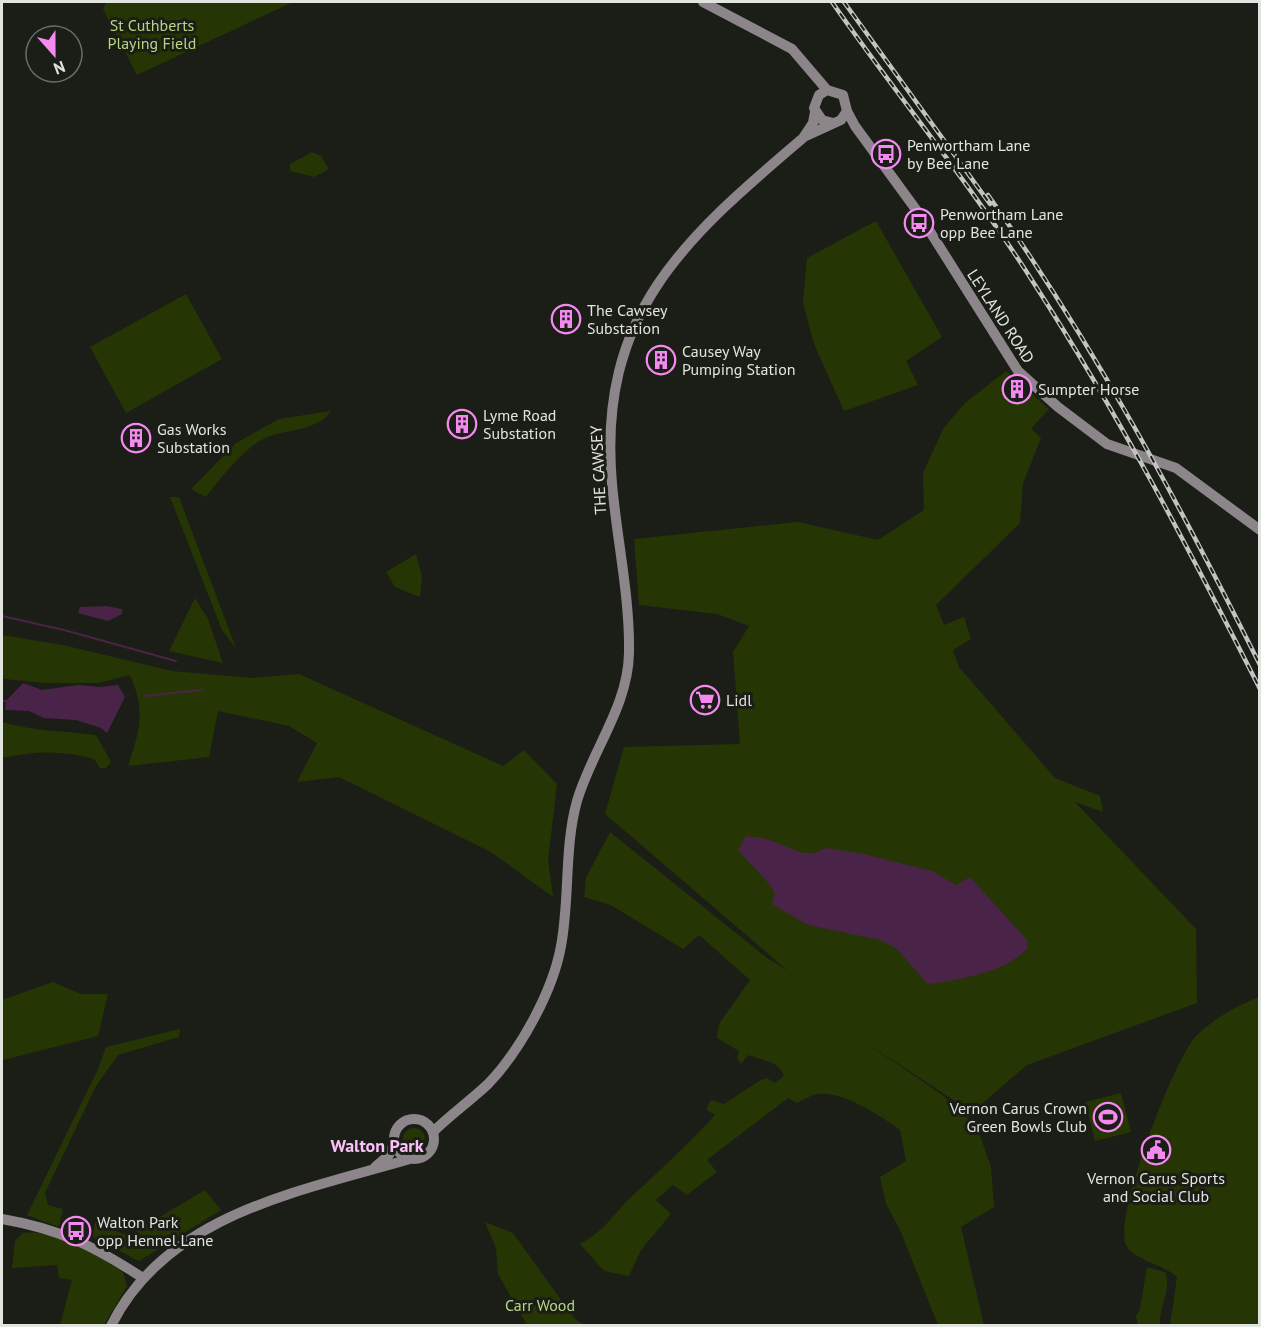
<svg xmlns="http://www.w3.org/2000/svg" width="1261" height="1327" viewBox="0 0 1261 1327" font-family="'PT Sans',sans-serif">
<style>
.green{fill:#263504}
.water{fill:#4a2349}
.lines{fill:none;stroke-linecap:round;stroke-linejoin:round}
.stream{stroke:#4a2349;stroke-width:2}
.secondary{stroke:#8c868b;stroke-width:10}
.rail-casing{stroke:#c2c5bf;stroke-width:4.5}
.rail{stroke:#1b1e16;stroke-width:2;stroke-dasharray:7;stroke-linecap:butt}
.labels{text-anchor:middle;stroke-width:6;stroke-linejoin:round;paint-order:stroke}
.park-label{font-size:16px;fill:#b7d685;stroke:#1b1e16}
.poi-label{font-size:16px;fill:#e2e5df;stroke:#1b1e16;text-anchor:start}
.street-label{font-size:16px;fill:#e2e5df;stroke:#1b1e16}
.neighbourhood-label{font-size:18px;font-weight:bold;fill:#fcc0f8;stroke:#1b1e16}
</style>
<rect width="100%" height="100%" fill="#1b1e16"/>
<path class="green" d="M 106,2 L 293,2 L 137,75 L 103,9 Z
M 312,152 L 321,156 L 329,169 L 314,177 L 290,171 L 290,164 Z
M 876,221 L 942,337 L 906,361 L 918,385 L 844,411 L 814,344 L 803,303 L 807,258 Z
M 186,294 L 222,359 L 126,413 L 90,347 Z
M 1006,371 L 1049,409 L 1031,429 L 1041,438 L 1023,483 L 1020,523 L 936,605 L 944,625 L 964,617 L 971,639 L 953,650 L 959,667 L 1055,778 L 1100,796 L 1103,812 L 1075,802 L 1196,929 L 1197,1003 L 1027,1065 L 972,1112 L 863,1041 L 941,1094 L 977,1127 L 991,1167 L 994,1207 L 961,1227 L 984,1325 L 938,1325 L 900,1230 L 886,1204 L 880,1177 L 906,1161 L 900,1130 C 881,1116 843,1091 819,1094 C 812,1094 804,1100 797,1103 L 788,1098 L 707,1160 L 717,1172 L 687,1195 L 673,1185 L 656,1200 L 671,1214 L 641,1250 L 629,1276 L 604,1271 L 580,1244 C 604,1231 613,1215 631,1197 C 660,1170 689,1144 715,1115 L 706,1109 L 711,1100 L 724,1104 L 761,1080 L 767,1078 L 775,1083 L 784,1076 C 780,1061 761,1060 748,1055 L 741,1064 L 737,1058 L 739,1051 L 717,1038 L 719,1024 L 750,980 L 699,935 L 683,949 L 611,905 L 584,897 L 586,878 L 610,832 L 767,958 L 787,970 L 605,814 L 624,747 L 740,744 L 733,652 L 749,626 L 717,614 L 639,605 L 634,539 L 798,522 L 878,540 L 924,510 L 923,473 L 943,429 L 965,403 Z
M 331,411 C 318,431 286,429 265,438 C 244,448 220,479 206,497 L 191,489 L 236,443 L 279,419 Z
M 170,497 L 179,497 L 236,648 L 222,630 Z
M 416,554 L 422,577 L 420,597 L 395,587 L 386,572 Z
M 195,598 L 208,619 L 223,663 L 169,651 Z
M 2,635 L 63,645 L 172,671 L 252,678 L 299,674 L 503,766 L 524,750 L 557,784 L 548,860 L 553,897 L 491,852 L 339,777 L 297,782 L 317,743 L 289,726 L 218,711 L 209,757 L 128,766 C 140,730 146,711 130,675 L 99,683 L 45,683 L 4,679 L 2,674 Z
M 2,722 C 32,731 64,731 96,735 L 111,762 L 106,768 L 100,768 L 94,759 C 63,750 33,751 2,758 Z
M 53,982 L 81,994 L 108,994 L 98,1036 L 3,1060 L 2,1000 Z
M 1259,997 L 1259,1325 L 1170,1325 L 1177,1277 C 1164,1264 1130,1260 1125,1242 C 1116,1212 1174,1058 1197,1035 C 1215,1018 1236,1006 1259,997 Z
M 180,1029 L 179,1037 L 118,1055 L 96,1086 L 45,1193 L 48,1205 L 63,1209 L 59,1227 L 27,1215 L 98,1069 L 106,1047 Z
M 1121,1093 L 1131,1132 L 1095,1141 L 1085,1102 Z
M403 1139a11 11 0 1 1 22 0a11 11 0 1 1-22 0Z
M 205,1190 L 221,1210 L 139,1261 L 93,1237 L 95,1222 L 128,1236 Z
M 485,1222 L 513,1233 L 575,1319 L 584,1325 L 527,1325 L 498,1274 L 496,1248 Z
M 23,1233 C 59,1229 94,1253 123,1272 L 127,1286 L 104,1325 L 60,1325 L 72,1280 L 59,1278 L 57,1265 L 12,1268 L 15,1241 Z
M 1147,1267 L 1165,1272 C 1172,1290 1159,1306 1160,1325 L 1138,1325 L 1136,1316 L 1140,1309 Z"/>
<path class="water" d="M 106,606 L 122,609 L 122,614 L 108,621 L 78,613 L 80,607 Z
M 23,683 L 42,690 L 78,685 L 100,687 L 118,685 L 125,697 L 107,733 L 101,728 L 76,720 L 44,718 L 29,711 L 5,710 L 6,701 Z
M 746,836 L 764,838 L 803,853 L 814,853 L 826,848 L 864,854 L 932,871 L 956,885 L 970,877 L 1027,940 L 1028,948 C 1004,973 961,979 928,984 L 897,949 L 880,940 L 808,925 L 772,904 L 775,893 C 765,876 750,865 738,850 Z"/>
<g class="lines">
<path class="stream" d="M 2,616 L 64,630 L 176,661
M 144,696 L 202,690
M 2,701 L 6,701"/>
<path class="secondary" d="M 703,2 L 792,49 L 827,90
M 847,111 L 855,126 L 917,211 L 1018,371 L 1058,407 L 1107,444 L 1176,468 L 1260,530
M 806,136 L 841,120 L 847,111 L 843,95 L 827,90 L 819,95 L 814,108 L 822,120 L 833,123
M394 1139a20 20 0 1 1 40 0a20 20 0 1 1-40 0Z
M 433,1132 C 450,1115 470,1101 488,1084 C 520,1051 553,991 561,946 C 570,899 564,847 577,801 C 592,750 628,707 629,653 C 630,597 617,540 612,484 C 597,314 684,239 803,138 L 813,123 L 815,112
M 375,1167 L 389,1155 L 395,1141
M 2,1219 C 60,1229 94,1246 143,1278
M 111,1326 C 166,1214 301,1191 410,1159"/>
<g class="rail-casing">
<path id="rail" d="M 832,2 C 898,97 973,187 1035,285 C 1119,415 1190,551 1260,689
M 844,2 L 990,204
M 988,195 C 1093,343 1179,503 1260,665"/>
</g>
<use href="#rail" class="rail"/>
</g>
<defs>
<g id="bus-ring" transform="scale(1.5)"><circle r="9.5" fill="#1b1e16" stroke="#f489f0" stroke-width="1.5"/><path d="M-5-6H5V4H4V6H2V4H-2V6H-4V4H-5ZM-3.5-4V0h7V-4ZM-3.5 1.2v1.5H-2V1.2ZM2 1.2v1.5H3.5V1.2Z" fill="#f489f0"/></g>
<g id="building-ring" transform="scale(1.5)"><circle r="9.5" fill="#1b1e16" stroke="#f489f0" stroke-width="1.5"/><path d="M-4-6H4V6H1V3H-1V6H-4ZM-2.5-4.3h1.7v1.8h-1.7ZM.8-4.3h1.7v1.8H.8ZM-2.5-1h1.7V.8h-1.7ZM.8-1h1.7V.8H.8Z" fill="#f489f0"/></g>
<g id="supermarket-ring" transform="scale(1.5)"><circle r="9.5" fill="#1b1e16" stroke="#f489f0" stroke-width="1.5"/><path d="M-6-5.5h2.5l.6 2H6L4.5 2H-2.5L-4.4-4H-6ZM-1.5 3.2a1.3 1.3 0 1 0 .1 0ZM3 3.2a1.3 1.3 0 1 0 .1 0Z" fill="#f489f0"/></g>
<g id="stadium-ring" transform="scale(1.5)"><circle r="9.5" fill="#1b1e16" stroke="#f489f0" stroke-width="1.5"/><path d="M0-5a6.5 5 0 1 0 0 10a6.5 5 0 1 0 0-10ZM-3.5-1.8h7v3.6h-7Z" fill="#f489f0"/></g>
<g id="civic-ring" transform="scale(1.5)"><circle r="9.5" fill="#1b1e16" stroke="#f489f0" stroke-width="1.5"/><path d="M-.6-6.5H3V-4.5H.6V-3L4-1V1h2V6H-6V1h2V-1L-.6-3ZM-1.2 2.5V6h2.4V2.5Z" fill="#f489f0"/></g>
</defs>
<g fill-rule="evenodd">
<use href="#bus-ring" x="886" y="154"/>
<use href="#bus-ring" x="919" y="223"/>
<use href="#building-ring" x="566" y="319"/>
<use href="#building-ring" x="661" y="360"/>
<use href="#building-ring" x="1017" y="389"/>
<use href="#building-ring" x="462" y="424"/>
<use href="#building-ring" x="136" y="438"/>
<use href="#supermarket-ring" x="705" y="700"/>
<use href="#stadium-ring" x="1108" y="1117"/>
<use href="#civic-ring" x="1156" y="1150"/>
<use href="#bus-ring" x="76" y="1231"/>
</g>
<g class="labels">
<g class="park-label">
<text x="152" y="31">St Cuthberts<tspan x="152" dy="18">Playing Field</tspan></text>
<text x="540" y="1311">Carr Wood</text>
</g>
<g class="poi-label">
<text x="907" y="151">Penwortham Lane<tspan x="907" dy="18">by Bee Lane</tspan></text>
<text x="940" y="220">Penwortham Lane<tspan x="940" dy="18">opp Bee Lane</tspan></text>
<text x="587" y="316">The Cawsey<tspan x="587" dy="18">Substation</tspan></text>
<text x="682" y="357">Causey Way<tspan x="682" dy="18">Pumping Station</tspan></text>
<text x="1038" y="395">Sumpter Horse</text>
<text x="483" y="421">Lyme Road<tspan x="483" dy="18">Substation</tspan></text>
<text x="157" y="435">Gas Works<tspan x="157" dy="18">Substation</tspan></text>
<text x="726" y="706">Lidl</text>
<text x="1087" y="1114" text-anchor="end">Vernon Carus Crown<tspan x="1087" dy="18">Green Bowls Club</tspan></text>
<text x="1156" y="1184" text-anchor="middle">Vernon Carus Sports<tspan x="1156" dy="18">and Social Club</tspan></text>
<text x="97" y="1228">Walton Park<tspan x="97" dy="18">opp Hennel Lane</tspan></text>
</g>
<g class="street-label">
<text transform="translate(1001 316) rotate(57)" y="6">LEYLAND ROAD</text>
<text transform="translate(598 470) rotate(-93)" y="6">THE CAWSEY</text>
</g>
<g class="neighbourhood-label">
<text x="377" y="1152">Walton Park</text>
</g>
</g>
<rect width="1261" height="1327" fill="none" stroke="#e2e5df" stroke-width="6"/>
<g transform="translate(54 54) rotate(159)"><circle r="28" fill="#1b1e16" stroke="#6b6e66" stroke-width="1.5"/>
<path d="M0-4.5L10 22L0 15L-10 22Z" fill="#f489f0"/>
<text y="-9" font-size="16" font-weight="bold" text-anchor="middle" fill="#e2e5df">N</text>
</g>
</svg>
